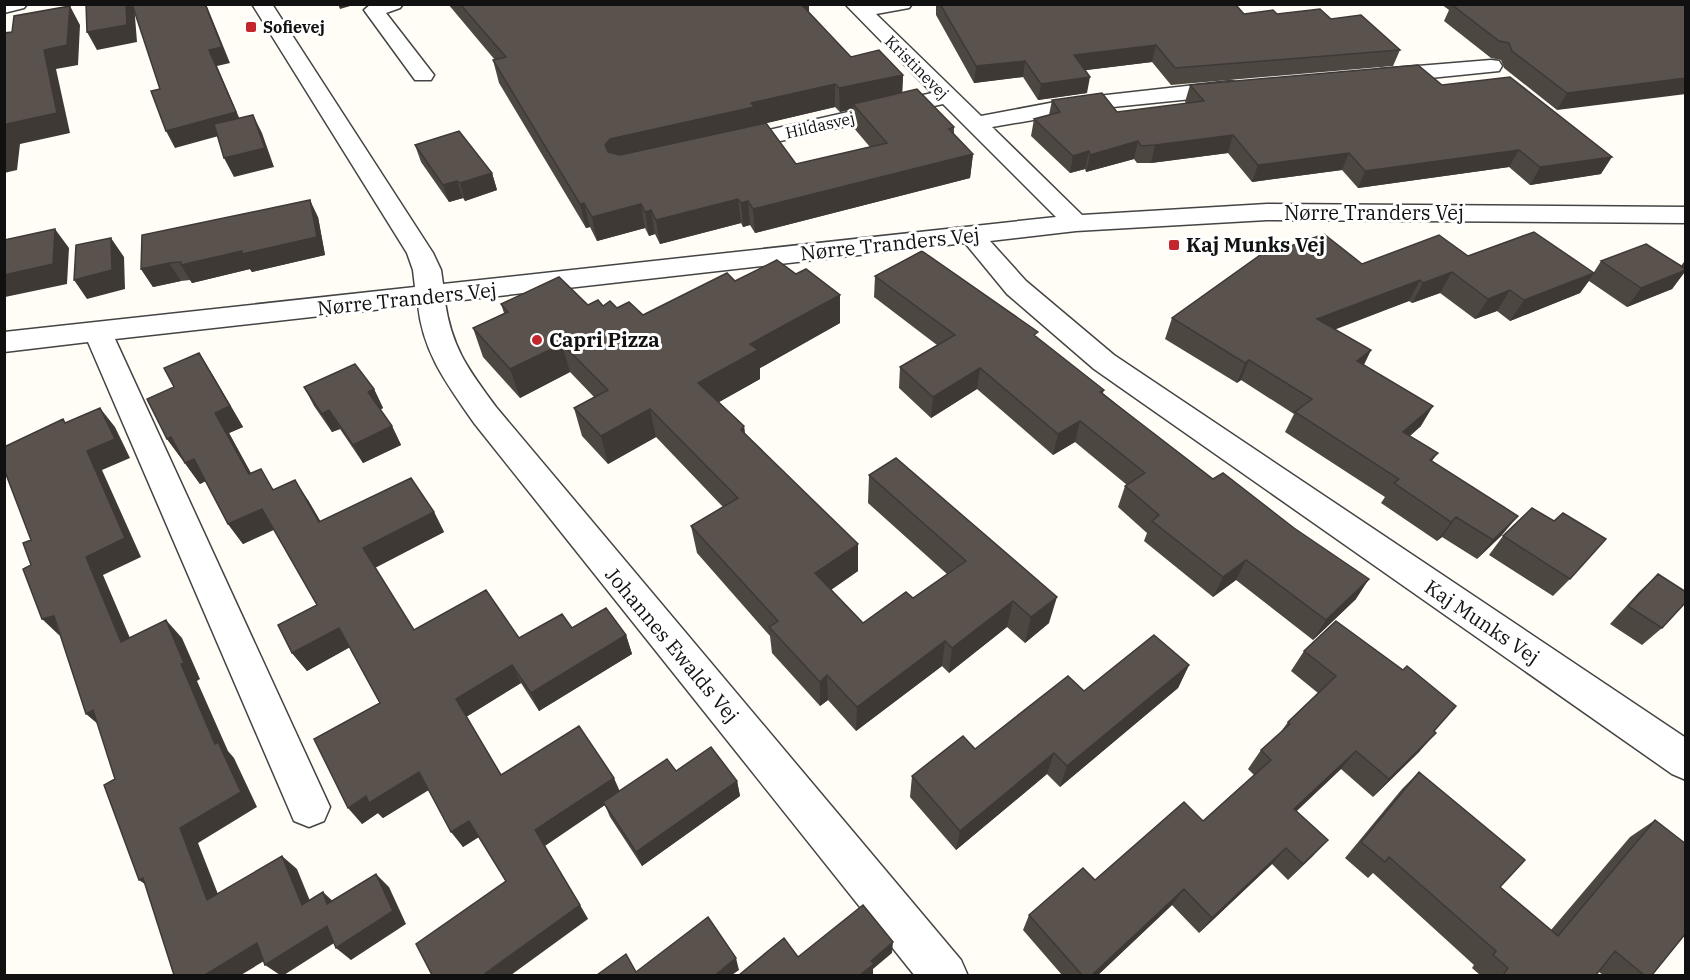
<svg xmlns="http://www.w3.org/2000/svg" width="1690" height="980" viewBox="0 0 1690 980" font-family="'IBM Plex Serif',serif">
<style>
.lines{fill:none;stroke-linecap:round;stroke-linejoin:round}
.minor-casing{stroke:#444;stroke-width:3}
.minor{fill:#fff;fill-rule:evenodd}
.wall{fill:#4d4742;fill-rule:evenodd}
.shaded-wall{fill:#3f3936}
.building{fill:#5a524d;stroke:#3f3936;stroke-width:1.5}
.poi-dot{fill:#c4262e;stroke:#fff;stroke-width:2}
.labels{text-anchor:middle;stroke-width:6;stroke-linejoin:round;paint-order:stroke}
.far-poi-label{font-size:16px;font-weight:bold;fill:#111;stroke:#fff;text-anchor:start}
.far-street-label{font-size:16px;fill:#111;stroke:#fff}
.street-label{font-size:20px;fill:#111;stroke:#fff}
.poi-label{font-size:20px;font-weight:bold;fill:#111;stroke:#fff;text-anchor:start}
</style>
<rect width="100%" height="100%" fill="#fffdf5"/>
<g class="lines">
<g class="minor-casing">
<path id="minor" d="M 4,4 L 27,4 L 24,8 L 4,13 Z
M 252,4 L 272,4 L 433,253 L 441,270 L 443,284 L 1056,217 L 943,104 L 732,152 L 724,150 L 720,145 L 724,140 L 932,93 L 845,4 L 912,4 L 909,8 L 876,14 L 981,116 L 1071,99 L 1231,81 L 1239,83 L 1242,88 L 1239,93 L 1231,95 L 1103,108 L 992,127 L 1082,215 L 1267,204 L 1686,207 L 1686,223 L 1267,220 L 1076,231 L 990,241 L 1026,281 L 1114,355 L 1686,738 L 1686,780 L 1672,774 L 1094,369 L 1007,294 L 965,243 L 445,302 C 452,349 469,370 496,407 L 961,960 L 968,976 L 915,976 L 474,423 C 447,384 423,353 418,305 L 115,339 L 330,807 L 324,821 L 309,827 L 294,821 L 88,342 L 4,352 L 4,332 L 415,287 L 413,270 L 407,253 Z
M 371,4 L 403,4 L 400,8 L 386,13 L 434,75 L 431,80 L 415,80 L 364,10 Z
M 1491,60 L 1499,61 L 1502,66 L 1499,71 L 1381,83 L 1373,81 L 1370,76 L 1373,71 L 1381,69 Z"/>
</g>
<use href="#minor" class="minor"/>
</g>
<path class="wall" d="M 448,4 L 809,4 L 809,13 L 851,57 L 903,75 L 902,93 L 954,127 L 954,134 L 973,154 L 970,178 L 755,233 L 750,225 L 743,227 L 741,223 L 660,244 L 655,234 L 649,236 L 645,228 L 597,241 L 590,227 L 586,228 L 499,83 L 493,60 L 495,60 ZM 835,107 L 840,112 L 853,109 L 853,127 L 870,147 L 796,164 L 766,123 Z
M 936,4 L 1244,14 L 1277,14 L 1331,19 L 1400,50 L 1393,66 L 1171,85 L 1152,62 L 1085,70 L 1087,93 L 1038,100 L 1023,77 L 974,83 L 936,15 Z
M 1441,4 L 1686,4 L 1557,110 L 1504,68 L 1501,60 L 1491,58 L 1444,21 L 1449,10 Z
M 1190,85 L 1442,85 L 1601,174 L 1530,185 L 1509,167 L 1358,188 L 1342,170 L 1252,182 L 1228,153 L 1151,163 L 1137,163 L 1134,159 L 1086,172 L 1085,169 L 1070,173 L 1031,136 L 1034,119 L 1049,115 L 1052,100 L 1117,112 L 1187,104 L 1185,102 Z
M 415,145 L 492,173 L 497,190 L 465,201 L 463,198 L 449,202 L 421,162 Z
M 318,217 L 325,255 L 252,272 L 250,269 L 192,283 L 190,280 L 181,281 L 153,287 L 141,269 Z
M 1265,255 L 1362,264 L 1594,272 L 1601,261 L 1681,266 L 1686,259 L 1686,274 L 1684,273 L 1672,289 L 1627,307 L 1589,281 L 1580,293 L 1510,321 L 1497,311 L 1475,319 L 1440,293 L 1412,303 L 1409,301 L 1334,329 L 1371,350 L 1364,365 L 1421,426 L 1410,436 L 1438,453 L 1432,461 L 1502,535 L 1477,559 L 1442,537 L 1437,541 L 1381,503 L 1385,497 L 1285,432 L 1294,414 L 1241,380 L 1237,383 L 1165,339 L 1172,318 Z
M 796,274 L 840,295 L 840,323 L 760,368 L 760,379 L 719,402 L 744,426 L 745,434 L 858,571 L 831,590 L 863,623 L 913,598 L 947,574 L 868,503 L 869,475 L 1049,623 L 1025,643 L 1007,627 L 949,673 L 942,666 L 856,731 L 828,700 L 820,706 L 772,653 L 770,636 L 697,553 L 691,526 L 723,507 L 656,437 L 608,464 L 582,436 L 574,408 L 594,397 L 570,372 L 520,398 L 483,357 L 473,328 L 504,313 L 501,304 L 588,305 L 617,308 L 643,315 L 735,281 Z
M 875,276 L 1037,338 L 1104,390 L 1103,393 L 1356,599 L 1313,640 L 1236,580 L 1213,597 L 1144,541 L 1147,533 L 1118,507 L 1125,486 L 1127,485 L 1075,442 L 1053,455 L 977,389 L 931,418 L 899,388 L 900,367 L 937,345 L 874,297 Z
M 212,374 L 243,427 L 229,433 L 251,473 L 275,490 L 308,500 L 320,521 L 434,512 L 444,532 L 375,568 L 414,630 L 519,638 L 572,628 L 626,635 L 632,654 L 539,711 L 521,683 L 466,717 L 501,775 L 620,791 L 676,771 L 737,781 L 740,796 L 642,866 L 610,817 L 605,805 L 545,846 L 588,919 L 506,881 L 479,837 L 463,847 L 429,790 L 383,818 L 378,813 L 362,824 L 380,703 L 350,647 L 307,671 L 292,653 L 317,605 L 274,529 L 243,544 L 228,524 L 206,481 L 200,484 L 167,439 Z
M 304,387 L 374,389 L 383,408 L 380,410 L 392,426 L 401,445 L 363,463 L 340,429 L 332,432 L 314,406 Z
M 1503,536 L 1570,579 L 1553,596 L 1489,555 Z
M 1658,574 L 1662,628 L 1642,645 L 1610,624 L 1639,592 Z
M 1304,651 L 1434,731 L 1419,752 L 1373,797 L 1341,769 L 1296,811 L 1328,840 L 1288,880 L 1272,864 L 1199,933 L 1172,905 L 1098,975 L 1062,975 L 1023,930 L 1029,915 L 1203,821 L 1254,775 L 1248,769 L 1261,750 L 1280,733 L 1288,722 L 1318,693 L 1291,671 Z
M 1189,665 L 1178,688 L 1060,787 L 1047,774 L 956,850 L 910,797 L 912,776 L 975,749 L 1084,691 Z
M 1419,772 L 1500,887 L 1551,930 L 1630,837 L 1655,820 L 1652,975 L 1603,975 L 1599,972 L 1596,975 L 1480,975 L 1472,968 L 1474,965 L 1373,873 L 1368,878 L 1345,858 L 1402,789 Z"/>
<path class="shaded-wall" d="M 126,4 L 134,4 L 137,42 L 97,50 L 87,32 Z
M 205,4 L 206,4 L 230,63 L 217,66 L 244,129 L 175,148 L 166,131 L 209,50 Z
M 338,4 L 357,4 L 340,9 Z
M 796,4 L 809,4 L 809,18 Z
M 70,6 L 80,25 L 78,65 L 56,69 L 70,133 L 20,144 L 17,170 L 4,173 L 4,141 L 6,124 L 44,50 Z
M 1156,45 L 1152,62 L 1071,72 L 1074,55 Z
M 1025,61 L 1023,77 L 974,83 L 976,66 Z
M 903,75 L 902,98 L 853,104 L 853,109 L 840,112 L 839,88 Z
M 1090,77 L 1087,93 L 1038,100 L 1041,84 Z
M 1686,78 L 1686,94 L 1557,110 L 1567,93 Z
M 835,84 L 835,107 L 755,126 L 610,169 L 605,145 L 610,139 L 751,103 Z
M 253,115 L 262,133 L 274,167 L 234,177 L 224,158 Z
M 1233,135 L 1228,153 L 1151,163 L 1155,145 Z
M 1138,141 L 1134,159 L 1086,172 L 1090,155 Z
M 1519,150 L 1509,167 L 1358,188 L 1365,171 Z
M 1089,151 L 1085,169 L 1070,173 L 1073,156 Z
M 1349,153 L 1342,170 L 1252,182 L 1258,165 Z
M 973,154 L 970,178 L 755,233 L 753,209 Z
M 1612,157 L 1601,174 L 1530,185 L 1540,167 Z
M 492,173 L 497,190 L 465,201 L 460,183 Z
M 457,181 L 463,198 L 449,202 L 443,185 Z
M 738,199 L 741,223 L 660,244 L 656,220 Z
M 310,200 L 318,217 L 325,255 L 252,272 L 250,269 L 192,283 L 181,265 Z
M 748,201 L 750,225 L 743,227 L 741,203 Z
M 584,203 L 590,227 L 586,228 L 580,204 Z
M 641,204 L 645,228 L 597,241 L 592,217 Z
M 651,210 L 655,234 L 649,236 L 645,212 Z
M 55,229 L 69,248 L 67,284 L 5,297 L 4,275 Z
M 111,238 L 124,257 L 125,289 L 87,299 L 74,280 Z
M 169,263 L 181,281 L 153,287 L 141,269 Z
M 1686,270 L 1672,289 L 1627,307 L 1641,288 Z
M 1452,272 L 1440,293 L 1412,303 L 1423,283 Z
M 1594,273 L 1580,293 L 1510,321 L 1524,300 Z
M 1420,280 L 1409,301 L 1308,340 L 1317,319 Z
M 1510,290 L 1497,311 L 1475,319 L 1488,299 Z
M 840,295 L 840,323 L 760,368 L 760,379 L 703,411 L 698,383 L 750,344 Z
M 562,344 L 570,372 L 520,398 L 510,369 Z
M 1371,350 L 1360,371 L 1357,361 Z
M 199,353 L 212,374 L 243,427 L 229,433 L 262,494 L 249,474 L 215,413 Z
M 1249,360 L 1241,380 L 1237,383 L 1245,363 Z
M 980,368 L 977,389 L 931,418 L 933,397 Z
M 374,389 L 383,408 L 377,411 L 368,392 Z
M 1433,406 L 1421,426 L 1391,452 L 1403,432 Z
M 100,408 L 115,427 L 130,458 L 102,470 L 141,557 L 103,575 L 139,659 L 121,642 L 86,557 L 87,451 Z
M 650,409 L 656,437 L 608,464 L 601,436 Z
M 329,410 L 340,429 L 332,432 L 322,414 Z
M 1080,421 L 1075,442 L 1053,455 L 1058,434 Z
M 392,426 L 401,445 L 363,463 L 353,445 Z
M 744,426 L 747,454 L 741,430 Z
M 171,437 L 182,459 L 167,439 Z
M 194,459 L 209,479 L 200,484 L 185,463 Z
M 295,480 L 308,500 L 332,541 L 319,522 Z
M 262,509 L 276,529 L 243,544 L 228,524 Z
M 434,512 L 444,532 L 374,568 L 363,548 Z
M 1518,516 L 1502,535 L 1477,559 L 1493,540 Z
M 1456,517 L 1442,537 L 1437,541 L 1451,522 Z
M 858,544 L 858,571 L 816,600 L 815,573 Z
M 1246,560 L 1236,580 L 1213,597 L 1223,577 Z
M 1369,579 L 1356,599 L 1313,640 L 1326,620 Z
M 1057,597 L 1049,623 L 1025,643 L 1031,617 Z
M 1013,601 L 1007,627 L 949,673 L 952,648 Z
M 54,616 L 60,636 L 42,619 Z
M 166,620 L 182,638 L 200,679 L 197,681 L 228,751 L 234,758 L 257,807 L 198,843 L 225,912 L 207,900 L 180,828 L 215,744 L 181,664 Z
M 339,628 L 352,646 L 307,671 L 292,653 Z
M 626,635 L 632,654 L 539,711 L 531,693 Z
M 945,641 L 942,666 L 856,731 L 857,707 Z
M 512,665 L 521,683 L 466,717 L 456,699 Z
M 1189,665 L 1178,688 L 1060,787 L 1067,766 Z
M 827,675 L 828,700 L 820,706 L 820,682 Z
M 93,710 L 105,730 L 86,714 Z
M 1436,733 L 1419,752 L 1373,797 L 1389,779 Z
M 1356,751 L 1341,769 L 1280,827 L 1294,809 Z
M 1054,753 L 1047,774 L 956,850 L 960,831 Z
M 419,772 L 431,788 L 383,818 L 378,813 L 362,824 L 348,808 L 366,796 Z
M 614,778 L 621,794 L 544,846 L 535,830 Z
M 737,781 L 740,796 L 642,866 L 636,852 Z
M 469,821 L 480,836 L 463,847 L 451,832 Z
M 1328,840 L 1312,857 L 1288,880 L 1303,864 Z
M 1286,848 L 1272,864 L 1199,933 L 1212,918 Z
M 282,856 L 297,869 L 317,918 L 302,905 Z
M 376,874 L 389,887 L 406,924 L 351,960 L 336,948 Z
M 143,878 L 159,894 L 139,880 Z
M 1184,889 L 1172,905 L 1098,975 L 1092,975 Z
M 323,892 L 337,905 L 327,904 Z
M 580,905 L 588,919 L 511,975 L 483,975 Z
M 327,926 L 342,938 L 284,975 L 280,975 L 265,965 Z
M 893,942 L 892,953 L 873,969 L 873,975 L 860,975 L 871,961 Z
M 257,943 L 274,955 L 241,975 L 205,975 Z
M 736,958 L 739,970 L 732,975 L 715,975 Z"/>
<path class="building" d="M 86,4 L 126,4 L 127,25 L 87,32 Z
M 132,4 L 205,4 L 222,47 L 209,50 L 236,112 L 166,131 L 151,91 L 160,89 Z
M 460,4 L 801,4 L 851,57 L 879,50 L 903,75 L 839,88 L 835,84 L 751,103 L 754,107 L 610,139 L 605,145 L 608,152 L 620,155 L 766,123 L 796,164 L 887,143 L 853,104 L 917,89 L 954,127 L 949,129 L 973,154 L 753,209 L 748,201 L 741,203 L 738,199 L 656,220 L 651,210 L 645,212 L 641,204 L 592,217 L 584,203 L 580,204 L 493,60 L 506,57 Z
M 940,4 L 1235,4 L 1244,14 L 1273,10 L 1277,14 L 1320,9 L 1331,19 L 1361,15 L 1400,50 L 1175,68 L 1156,45 L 1074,55 L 1090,77 L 1041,84 L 1025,61 L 976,66 Z
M 1451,4 L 1686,4 L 1686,78 L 1567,93 L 1512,51 L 1509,43 L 1499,41 Z
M 70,6 L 67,45 L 44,50 L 57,113 L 6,124 L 4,141 L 4,33 L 12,32 L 14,16 Z
M 1418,65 L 1442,85 L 1510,77 L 1612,157 L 1540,167 L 1519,150 L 1365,171 L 1349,153 L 1258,165 L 1233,135 L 1155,145 L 1141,146 L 1138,141 L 1090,155 L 1089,151 L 1073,156 L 1034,119 L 1060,112 L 1052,100 L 1102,93 L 1117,112 L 1204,101 L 1190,85 Z
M 253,115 L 265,148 L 224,158 L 214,124 Z
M 459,131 L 492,173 L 460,183 L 457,181 L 443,185 L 415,145 Z
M 310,200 L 317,237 L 242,254 L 242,251 L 181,265 L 181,262 L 169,263 L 141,269 L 142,235 Z
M 55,229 L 53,264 L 4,275 L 4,240 Z
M 1534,232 L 1594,273 L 1524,300 L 1510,290 L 1488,299 L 1452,272 L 1423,283 L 1420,280 L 1317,319 L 1371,350 L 1357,361 L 1433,406 L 1403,432 L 1438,453 L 1430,460 L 1518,516 L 1493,540 L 1456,517 L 1451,522 L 1394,483 L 1399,479 L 1295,412 L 1312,399 L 1249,360 L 1245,363 L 1172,318 L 1263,253 L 1265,255 L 1324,234 L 1362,264 L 1439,235 L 1468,256 Z
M 111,238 L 112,270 L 74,280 L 76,245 Z
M 1646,244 L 1686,269 L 1686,270 L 1641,288 L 1601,261 Z
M 922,251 L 1038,332 L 1034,335 L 1104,390 L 1100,392 L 1213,479 L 1223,473 L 1294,528 L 1369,579 L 1326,620 L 1246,560 L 1223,577 L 1152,521 L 1159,515 L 1125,486 L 1145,473 L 1080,421 L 1058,434 L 980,368 L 933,397 L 900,367 L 955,335 L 875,276 Z
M 777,260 L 796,274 L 806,269 L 840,295 L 750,344 L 758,350 L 698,383 L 744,426 L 741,430 L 858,544 L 815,573 L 863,623 L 906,592 L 913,598 L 966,561 L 869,475 L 896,458 L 1057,597 L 1031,617 L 1013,601 L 952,648 L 945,641 L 857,707 L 827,675 L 820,682 L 769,627 L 778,621 L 691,526 L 738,498 L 650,409 L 601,436 L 574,408 L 608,390 L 562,344 L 510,369 L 473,328 L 508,312 L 501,304 L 559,277 L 588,305 L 598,300 L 603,306 L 610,301 L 617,308 L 629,302 L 643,315 L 727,273 L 735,281 Z
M 199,353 L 230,406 L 215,413 L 249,474 L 261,469 L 273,490 L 295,480 L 319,522 L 411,478 L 434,512 L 363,548 L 414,630 L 486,590 L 519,638 L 562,614 L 572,628 L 606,608 L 626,635 L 531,693 L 512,665 L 456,699 L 501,775 L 579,726 L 614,778 L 535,830 L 580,905 L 483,975 L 432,975 L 416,944 L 506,881 L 469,821 L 451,832 L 419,772 L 369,803 L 366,796 L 348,808 L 314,739 L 380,703 L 339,628 L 292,653 L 278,625 L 317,605 L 262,509 L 228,524 L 194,459 L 185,463 L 171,437 L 167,439 L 147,399 L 174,387 L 164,368 Z
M 355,364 L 374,389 L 368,392 L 392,426 L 353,445 L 329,410 L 322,414 L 304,387 Z
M 100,408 L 115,439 L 87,451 L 125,538 L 86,557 L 121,642 L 166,620 L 184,663 L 181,664 L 215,744 L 218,742 L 241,792 L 180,828 L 207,900 L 282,856 L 302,905 L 323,892 L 327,904 L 376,874 L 393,911 L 336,948 L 327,926 L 265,965 L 257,943 L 205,975 L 174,975 L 143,878 L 139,880 L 104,785 L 115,779 L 93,710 L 86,714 L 54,616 L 42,619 L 23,569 L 31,565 L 23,543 L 31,540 L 4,469 L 4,447 L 63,419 L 65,423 Z
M 1532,508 L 1554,521 L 1563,513 L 1606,539 L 1570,579 L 1503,536 Z
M 1658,574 L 1686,592 L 1686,602 L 1662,628 L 1628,606 Z
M 1336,621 L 1403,670 L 1407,666 L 1456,706 L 1434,731 L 1436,733 L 1389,779 L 1356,751 L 1294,809 L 1328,840 L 1303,864 L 1286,848 L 1212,918 L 1184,889 L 1092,975 L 1082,975 L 1029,915 L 1083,868 L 1095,880 L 1184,802 L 1203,821 L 1271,760 L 1261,750 L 1290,724 L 1288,722 L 1336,676 L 1304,651 Z
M 1154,635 L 1189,665 L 1067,766 L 1054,753 L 960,831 L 912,776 L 963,736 L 975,749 L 1068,676 L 1084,691 Z
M 711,747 L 737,781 L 636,852 L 603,802 L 667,759 L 676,771 Z
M 1419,772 L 1525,860 L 1500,887 L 1558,936 L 1655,820 L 1686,844 L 1686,933 L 1652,975 L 1644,975 L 1615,951 L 1596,975 L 1503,975 L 1508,968 L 1493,955 L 1496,951 L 1389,857 L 1385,862 L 1361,842 Z
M 863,905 L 893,942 L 871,961 L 874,964 L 860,975 L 739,975 L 784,938 L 798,957 Z
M 708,917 L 736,958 L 715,975 L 597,975 L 626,954 L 636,972 Z"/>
<g class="poi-dot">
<rect x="245" y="21" width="12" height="12" rx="3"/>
<rect x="1168" y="239" width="12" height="12" rx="3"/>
<circle cx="537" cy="340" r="6"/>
</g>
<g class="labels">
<g class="far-poi-label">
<text x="263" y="33">Sofievej</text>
</g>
<g class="far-street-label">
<text transform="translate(917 67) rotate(45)" y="6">Kristinevej</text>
<text transform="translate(820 125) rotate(-13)" y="6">Hildasvej</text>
</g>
<g class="street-label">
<text x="1374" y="220">Nørre Tranders Vej</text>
<text transform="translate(890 244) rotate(-6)" y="7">Nørre Tranders Vej</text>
<text transform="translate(407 299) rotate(-6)" y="7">Nørre Tranders Vej</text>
<text transform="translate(1482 622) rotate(34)" y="7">Kaj Munks Vej</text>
<text transform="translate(672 645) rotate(50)" y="7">Johannes Ewalds Vej</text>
</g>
<g class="poi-label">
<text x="1186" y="252">Kaj Munks Vej</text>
<text x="549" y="347">Capri Pizza</text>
</g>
</g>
<rect width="1690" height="980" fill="none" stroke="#111111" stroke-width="12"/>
</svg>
